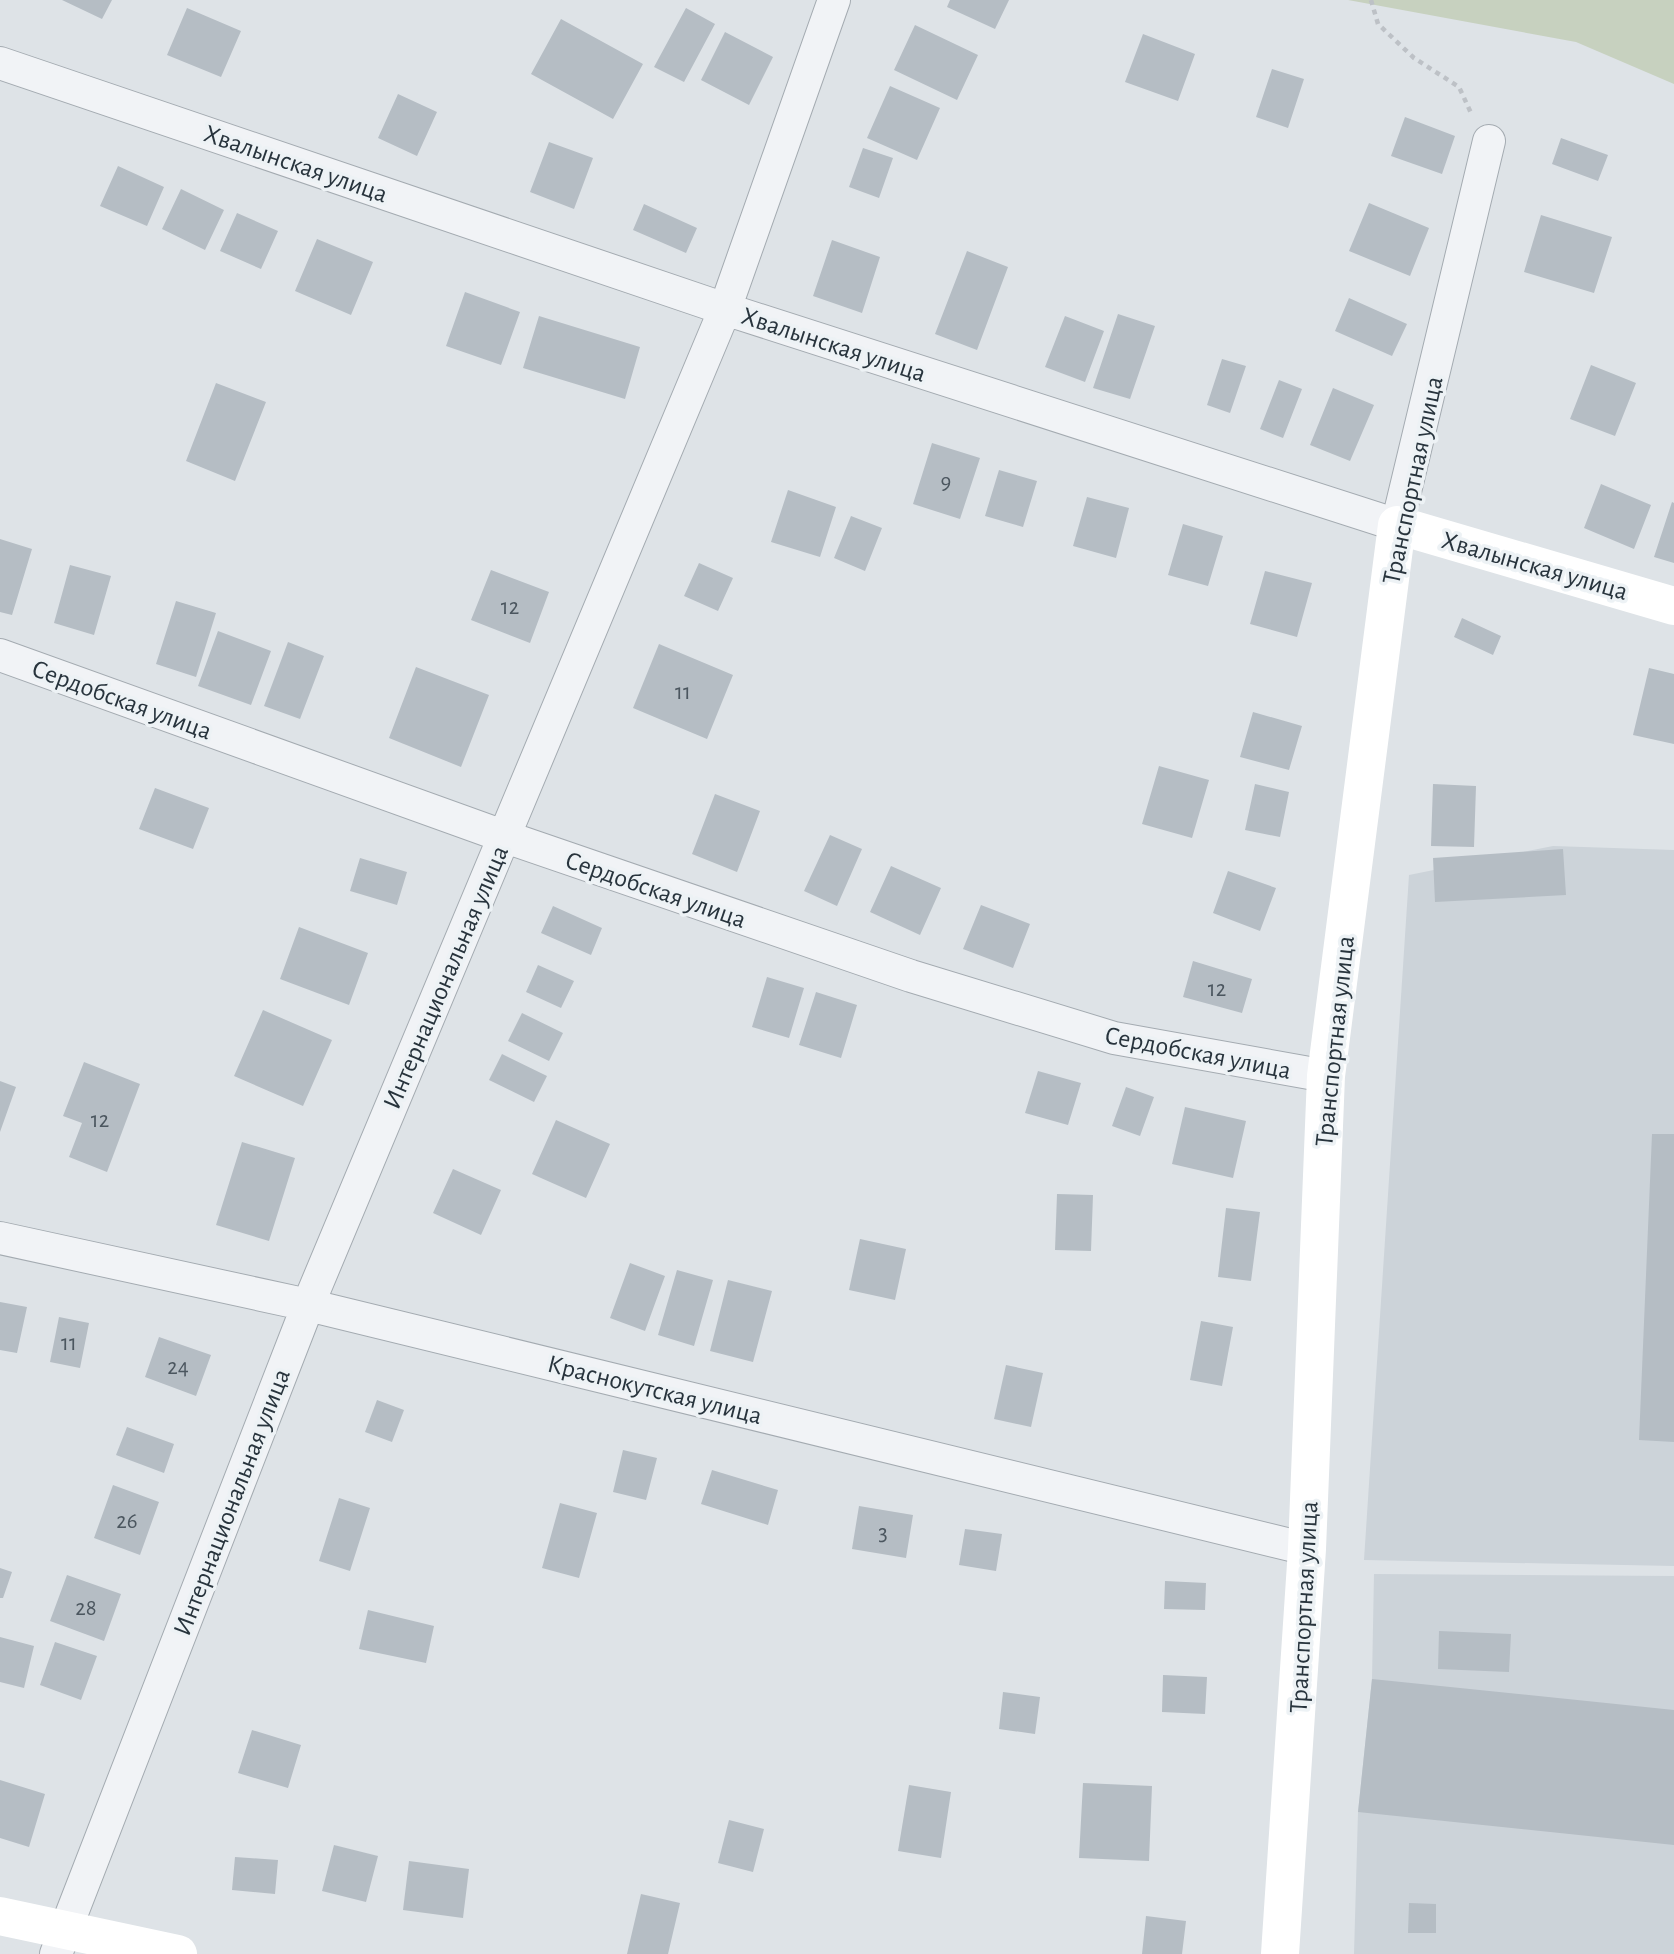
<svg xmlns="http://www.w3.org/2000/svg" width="1674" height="1954" viewBox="0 0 1674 1954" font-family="'Alegreya Sans',sans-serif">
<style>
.built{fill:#ccd3d9}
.green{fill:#c7d1bf}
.building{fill:#b5bdc4}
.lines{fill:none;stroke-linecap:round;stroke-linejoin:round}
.street-casing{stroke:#a4abb1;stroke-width:34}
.path{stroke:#bdc1c6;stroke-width:4.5;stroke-dasharray:5 5;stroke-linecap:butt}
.street{stroke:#f1f3f6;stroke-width:32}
.secondary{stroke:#fff;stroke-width:38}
.labels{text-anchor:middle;stroke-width:7;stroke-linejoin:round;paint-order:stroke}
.number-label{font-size:23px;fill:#4b565f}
.street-label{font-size:26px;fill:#28343d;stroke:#edf2f5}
</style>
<rect width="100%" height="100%" fill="#dee3e7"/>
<path class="built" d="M 1553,846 L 1674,850 L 1674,1566 L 1364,1560 L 1409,875 Z
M 1374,1574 L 1674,1576 L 1674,1954 L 1354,1954 L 1358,1812 L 1372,1679 Z"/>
<path class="green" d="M 1348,0 L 1674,0 L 1674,84 L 1576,42 Z"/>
<path class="building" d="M 62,0 L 112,0 L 102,19 Z
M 950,0 L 1009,0 L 995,29 L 947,7 Z
M 187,8 L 241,31 L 221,77 L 167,55 Z
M 686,8 L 715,24 L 684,82 L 654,67 Z
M 561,19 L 643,64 L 613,119 L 531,74 Z
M 915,25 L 978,55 L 957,100 L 894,70 Z
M 725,32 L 773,57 L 749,105 L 701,80 Z
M 1143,34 L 1195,54 L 1178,101 L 1125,82 Z
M 1272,69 L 1304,79 L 1288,128 L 1256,117 Z
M 890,86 L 940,108 L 917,160 L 867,138 Z
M 398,94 L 437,112 L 417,156 L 378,138 Z
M 1405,117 L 1455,136 L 1442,174 L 1391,156 Z
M 1561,138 L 1608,155 L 1598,181 L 1552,164 Z
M 549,142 L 593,158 L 574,209 L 530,192 Z
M 863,148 L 893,158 L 879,198 L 849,187 Z
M 118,166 L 164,187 L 147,226 L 100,206 Z
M 181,189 L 224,210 L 205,250 L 162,229 Z
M 1369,203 L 1429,228 L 1410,276 L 1349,251 Z
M 644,204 L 697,228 L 686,253 L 633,230 Z
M 237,213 L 278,231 L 261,269 L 220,251 Z
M 1541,215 L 1612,237 L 1594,293 L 1524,272 Z
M 317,239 L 373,262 L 351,315 L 295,291 Z
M 832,240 L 880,257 L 862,313 L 813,296 Z
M 967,251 L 1008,267 L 977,350 L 935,334 Z
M 465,292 L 520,312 L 501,365 L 446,346 Z
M 1349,298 L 1407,324 L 1392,356 L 1335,331 Z
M 1118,314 L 1155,326 L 1130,399 L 1093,388 Z
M 539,316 L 640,347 L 625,399 L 523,368 Z
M 1065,316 L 1104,331 L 1085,382 L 1045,367 Z
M 1222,359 L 1246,366 L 1230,413 L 1207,405 Z
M 1591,365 L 1636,383 L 1615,436 L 1570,419 Z
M 1279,380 L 1302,389 L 1283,438 L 1260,429 Z
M 216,383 L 266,402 L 235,481 L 186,461 Z
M 1333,388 L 1374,405 L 1350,461 L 1310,445 Z
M 932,443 L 980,458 L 960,519 L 913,504 Z
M 999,470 L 1037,481 L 1023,527 L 985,516 Z
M 1601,484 L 1651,505 L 1634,549 L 1584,528 Z
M 788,490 L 836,507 L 820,557 L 771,542 Z
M 1087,497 L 1129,508 L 1116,558 L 1073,546 Z
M 1672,502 L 1674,503 L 1674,563 L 1654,557 Z
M 851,516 L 882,528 L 865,571 L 834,558 Z
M 1183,524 L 1223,536 L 1208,586 L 1168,575 Z
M 0,539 L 32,549 L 12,615 L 0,612 Z
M 699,563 L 733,578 L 718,611 L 684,596 Z
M 70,565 L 111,576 L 94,635 L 54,623 Z
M 491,570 L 549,592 L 530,643 L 471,620 Z
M 1265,571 L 1312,583 L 1297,637 L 1250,624 Z
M 176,601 L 216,613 L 196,677 L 156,664 Z
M 1462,618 L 1501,636 L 1493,655 L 1454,637 Z
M 218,631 L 271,651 L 251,705 L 198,686 Z
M 288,642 L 324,656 L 300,719 L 264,706 Z
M 659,644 L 733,675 L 707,739 L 633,708 Z
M 416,667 L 489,695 L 461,767 L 389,738 Z
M 1649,668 L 1674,674 L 1674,744 L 1633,735 Z
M 1253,712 L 1302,726 L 1289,770 L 1240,757 Z
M 1159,766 L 1209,780 L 1192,838 L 1142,824 Z
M 1255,784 L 1289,792 L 1280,837 L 1245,830 Z
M 1433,784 L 1476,786 L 1474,847 L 1431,846 Z
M 155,788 L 209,808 L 193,849 L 139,829 Z
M 715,794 L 760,811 L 737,872 L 692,854 Z
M 830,835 L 862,849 L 837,906 L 804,891 Z
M 1563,849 L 1566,895 L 1435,902 L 1433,858 Z
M 360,858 L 407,872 L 397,905 L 350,891 Z
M 891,866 L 941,888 L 920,935 L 870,912 Z
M 1228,871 L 1276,888 L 1260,931 L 1213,913 Z
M 981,905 L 1030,924 L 1013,968 L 963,949 Z
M 553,906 L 602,928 L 591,955 L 541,933 Z
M 299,927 L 368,953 L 349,1005 L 280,979 Z
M 1193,961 L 1252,979 L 1242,1013 L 1183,997 Z
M 538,965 L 574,981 L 561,1008 L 526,992 Z
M 767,977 L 804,988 L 789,1038 L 752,1027 Z
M 816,992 L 857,1005 L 841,1058 L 799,1045 Z
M 263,1010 L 332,1040 L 303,1106 L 234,1076 Z
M 522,1013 L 563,1033 L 549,1061 L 508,1041 Z
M 502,1054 L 547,1076 L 534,1102 L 489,1080 Z
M 84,1062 L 140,1084 L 107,1172 L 69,1157 L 82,1123 L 63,1116 Z
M 1038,1071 L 1081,1083 L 1068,1125 L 1025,1113 Z
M 0,1081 L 16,1087 L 0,1132 Z
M 1126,1087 L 1154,1097 L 1140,1136 L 1112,1126 Z
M 1185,1107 L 1246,1121 L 1233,1178 L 1172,1164 Z
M 556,1120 L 610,1144 L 586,1198 L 532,1174 Z
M 1652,1134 L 1674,1134 L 1674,1442 L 1639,1440 Z
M 242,1142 L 295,1158 L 269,1241 L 216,1225 Z
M 453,1169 L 501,1190 L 481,1235 L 433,1213 Z
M 1057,1194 L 1093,1195 L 1091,1251 L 1055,1250 Z
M 1226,1208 L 1260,1212 L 1251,1281 L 1218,1277 Z
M 860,1239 L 906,1249 L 895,1300 L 849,1290 Z
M 630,1263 L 665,1276 L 645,1331 L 610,1318 Z
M 677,1270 L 713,1280 L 694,1346 L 658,1335 Z
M 728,1280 L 772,1291 L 753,1362 L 710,1351 Z
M 0,1302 L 27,1307 L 17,1353 L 0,1350 Z
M 59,1317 L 89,1323 L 80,1368 L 50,1362 Z
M 1201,1321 L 1233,1327 L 1222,1386 L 1190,1380 Z
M 159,1337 L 211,1355 L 196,1396 L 145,1377 Z
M 1006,1365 L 1043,1373 L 1031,1427 L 994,1419 Z
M 377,1400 L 404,1410 L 392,1442 L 365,1432 Z
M 127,1427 L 174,1444 L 164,1473 L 116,1455 Z
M 623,1450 L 657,1458 L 646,1500 L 613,1492 Z
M 712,1470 L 778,1490 L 768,1525 L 701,1504 Z
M 113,1485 L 159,1502 L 140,1555 L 94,1538 Z
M 339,1498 L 370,1508 L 350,1571 L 319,1561 Z
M 560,1503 L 597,1513 L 579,1578 L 542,1568 Z
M 859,1506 L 913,1515 L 906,1558 L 852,1549 Z
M 965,1529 L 1002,1534 L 996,1571 L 959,1565 Z
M 0,1568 L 12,1572 L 3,1598 L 0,1598 Z
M 67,1575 L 121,1594 L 104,1641 L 50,1621 Z
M 1165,1581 L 1206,1583 L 1205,1610 L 1164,1609 Z
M 368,1610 L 434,1626 L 426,1663 L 359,1649 Z
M 1439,1631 L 1511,1634 L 1509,1672 L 1438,1669 Z
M 0,1637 L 34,1646 L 24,1688 L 0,1682 Z
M 55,1642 L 97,1656 L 81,1700 L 40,1685 Z
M 1163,1675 L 1207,1677 L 1205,1714 L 1162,1712 Z
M 1372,1679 L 1674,1710 L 1674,1845 L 1358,1812 Z
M 1003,1692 L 1040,1697 L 1035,1734 L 999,1729 Z
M 252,1730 L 301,1745 L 288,1788 L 238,1773 Z
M 0,1780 L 45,1794 L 29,1847 L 0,1838 Z
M 1083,1783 L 1152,1786 L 1149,1861 L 1079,1858 Z
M 909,1785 L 951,1792 L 941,1858 L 898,1851 Z
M 729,1820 L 764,1829 L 753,1872 L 718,1863 Z
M 334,1845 L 378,1856 L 366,1902 L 322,1891 Z
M 235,1857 L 278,1860 L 275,1894 L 232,1890 Z
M 409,1861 L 469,1869 L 463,1918 L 403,1910 Z
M 641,1894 L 680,1903 L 668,1954 L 627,1954 Z
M 1409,1903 L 1436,1904 L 1436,1933 L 1408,1933 Z
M 1146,1916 L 1186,1921 L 1182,1954 L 1142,1954 Z"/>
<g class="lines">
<g class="street-casing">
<path id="street" d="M 0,63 L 725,309 L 1397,525 L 1489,141
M 0,655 L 503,836 L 911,976 L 1114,1038 L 1326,1076
M 0,1238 L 308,1305 L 1307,1549
M 56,1954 L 308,1305 L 725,309 L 834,0"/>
</g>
<path class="path" d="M 1371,0 L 1378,24 L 1414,58 L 1459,87 L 1471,113"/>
<use href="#street" class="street"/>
<path class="secondary" d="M 0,1916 L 178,1954
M 1280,1954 L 1307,1549 L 1326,1076 L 1397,525 L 1674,606"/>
</g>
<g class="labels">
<g class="number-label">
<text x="946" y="489">9</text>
<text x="510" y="614">12</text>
<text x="683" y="699">11</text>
<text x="1217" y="996">12</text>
<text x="100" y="1127">12</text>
<text x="69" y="1350">11</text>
<text x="178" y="1374">24</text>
<text x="127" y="1528">26</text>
<text x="883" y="1540">3</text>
<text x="86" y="1615">28</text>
</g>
<g class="street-label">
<text transform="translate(296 163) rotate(19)" y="9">Хвалынская улица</text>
<text transform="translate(834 344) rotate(18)" y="9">Хвалынская улица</text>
<text transform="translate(1412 480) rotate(-78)" y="9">Транспортная улица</text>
<text transform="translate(1535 565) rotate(16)" y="9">Хвалынская улица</text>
<text transform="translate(122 699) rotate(20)" y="9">Сердобская улица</text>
<text transform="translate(656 889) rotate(19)" y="9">Сердобская улица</text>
<text transform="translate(445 977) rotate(-67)" y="9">Интернациональная улица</text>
<text transform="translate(1334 1041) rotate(-84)" y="9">Транспортная улица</text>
<text transform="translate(1198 1052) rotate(11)" y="9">Сердобская улица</text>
<text transform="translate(655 1389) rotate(14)" y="9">Краснокутская улица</text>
<text transform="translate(231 1502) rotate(-69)" y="9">Интернациональная улица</text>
<text transform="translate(1303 1607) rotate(-87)" y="9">Транспортная улица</text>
</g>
</g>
</svg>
